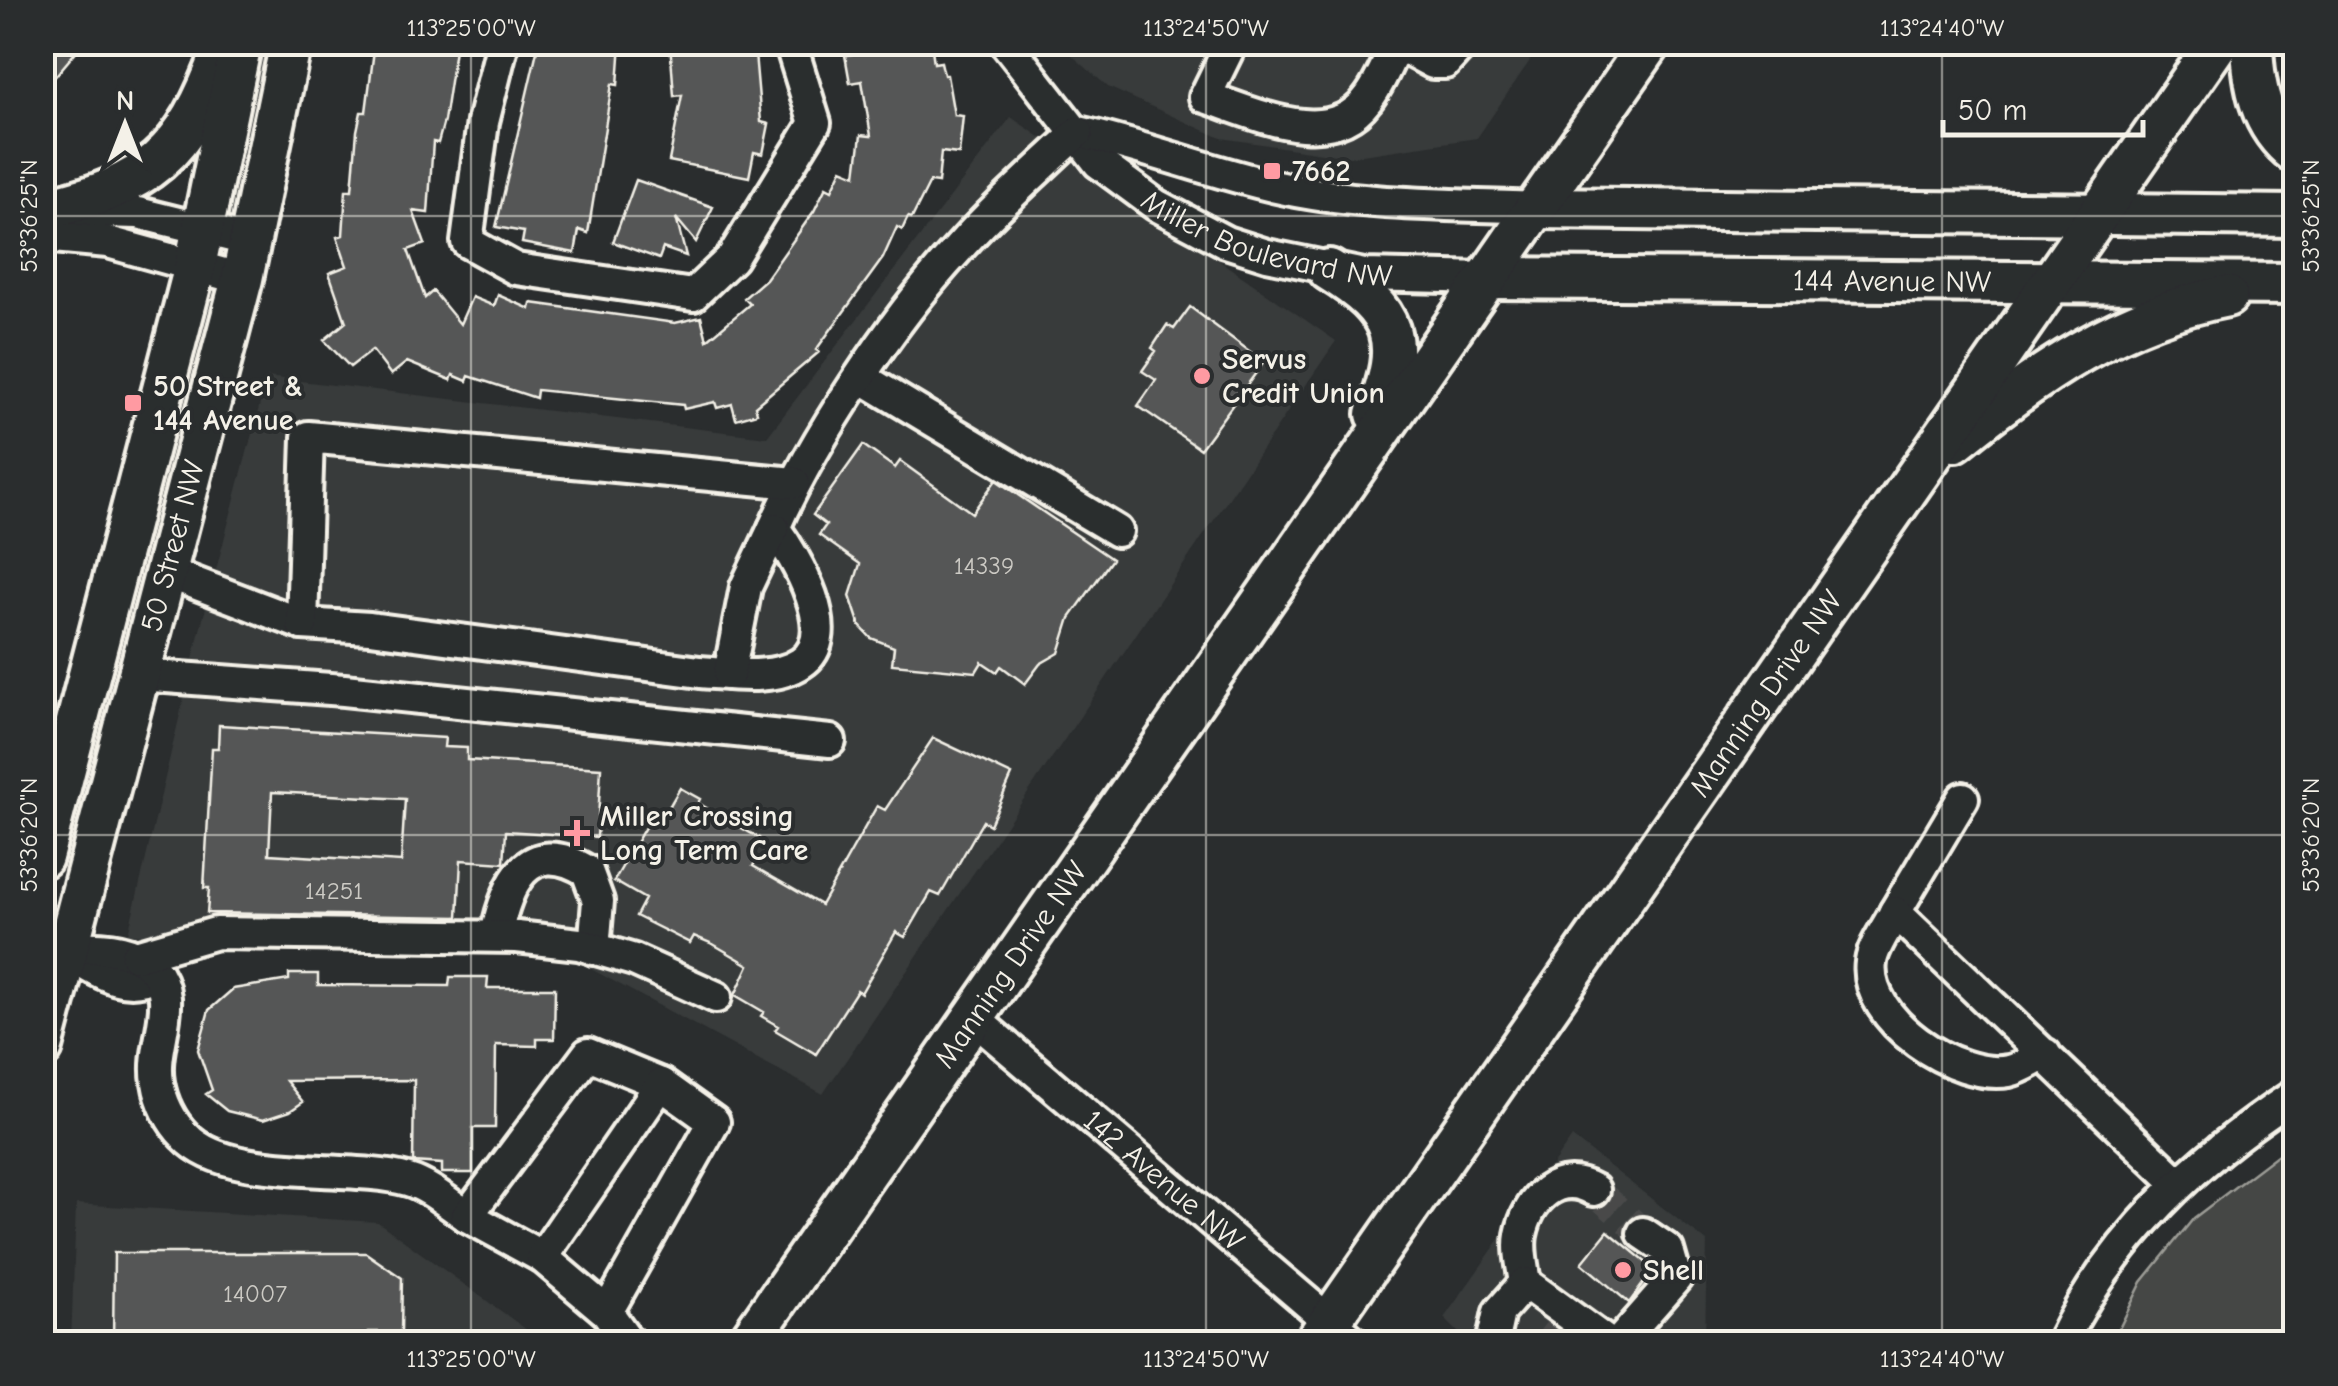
<svg xmlns="http://www.w3.org/2000/svg" width="2338" height="1386" viewBox="0 0 2338 1386" font-family="'Comic Neue',sans-serif">
<style>
.built{fill:#373a3a}
.green{fill:#444645;stroke:#9c9c96;stroke-width:2.5}
.building{fill:#555756;stroke:#f4f1e8;stroke-width:2.5;fill-rule:evenodd}
.lines{fill:none;stroke-linecap:round;stroke-linejoin:round}
.minor-tunnel{stroke:#484a4a;stroke-width:30;stroke-dasharray:30 15;stroke-linecap:butt}
.minor-casing{stroke:#f4f1e8;stroke-width:38}
.major-casing{stroke:#f4f1e8;stroke-width:48}
.minor{stroke:#2a2d2e;stroke-width:30}
.major{stroke:#2a2d2e;stroke-width:40}
.ticks{fill:none;stroke:#f4f1e8;stroke-width:2.5;stroke-opacity:0.45}
.poi-dot{fill:#ff9aa2;stroke:#2a2d2e;stroke-width:4}
.labels{text-anchor:middle;stroke-width:8;stroke-linejoin:round;paint-order:stroke}
.number-label{font-size:25px;fill:#cccac4}
.poi-label{font-size:30px;font-weight:bold;fill:#f4f1e8;stroke:#2a2d2e;text-anchor:start}
.street-label{font-size:30px;fill:#f4f1e8;stroke:#2a2d2e}
.neatline{fill:none;stroke:#f4f1e8;stroke-width:4}
.ticks-label{font-size:25px;text-anchor:middle;fill:#f4f1e8}
</style>
<rect width="100%" height="100%" fill="#2a2d2e"/>
<filter id="ink" filterUnits="userSpaceOnUse"><feTurbulence type="fractalNoise" baseFrequency=".01" numOctaves="2"/><feDisplacementMap in="SourceGraphic" scale="20" xChannelSelector="R" yChannelSelector="G"/><feConvolveMatrix kernelMatrix="1 2 1 2 8 2 1 2 1" color-interpolation-filters="sRGB"/></filter>
<g filter="url(#ink)">
<path class="built" d="M 1058,43 L 1542,43 L 1477,138 L 1349,157 L 1221,138 L 1108,87 Z
M 1011,117 L 1336,341 L 823,1094 L 552,948 L 128,934 L 199,634 L 267,377 L 767,437 Z
M 1572,1137 L 1707,1242 L 1705,1343 L 1469,1343 L 1444,1318 Z
M 76,1204 L 378,1222 L 545,1343 L 71,1344 Z"/>
<path class="green" d="M 2290,1145 L 2296,1150 L 2295,1343 L 2112,1343 L 2142,1282 L 2194,1218 Z"/>
<path class="building" d="M 42,42 L 84,42 L 42,92 Z
M 375,42 L 421,42 L 455,49 L 444,121 L 438,143 L 433,142 L 428,213 L 413,211 L 425,244 L 408,250 L 425,298 L 433,291 L 460,324 L 472,297 L 494,306 L 498,295 L 530,309 L 531,303 L 675,323 L 701,317 L 707,340 L 750,304 L 744,298 L 766,279 L 814,211 L 826,187 L 832,190 L 842,169 L 856,175 L 861,135 L 871,136 L 862,81 L 850,83 L 845,55 L 872,51 L 871,42 L 931,42 L 934,63 L 941,62 L 944,75 L 947,75 L 954,115 L 963,116 L 959,154 L 941,152 L 938,183 L 930,182 L 912,218 L 908,217 L 902,230 L 897,227 L 883,258 L 816,350 L 819,352 L 755,406 L 757,413 L 736,419 L 732,404 L 717,408 L 715,402 L 684,409 L 683,405 L 537,390 L 536,398 L 469,376 L 467,381 L 453,375 L 451,380 L 407,362 L 391,375 L 372,350 L 350,367 L 324,340 L 346,322 L 329,273 L 347,266 L 337,237 L 343,235 L 346,190 L 352,190 L 357,131 L 361,112 L 366,112 Z
M 539,42 L 621,42 L 618,85 L 612,84 L 588,233 L 579,230 L 575,253 L 522,243 L 524,232 L 496,227 Z
M 670,42 L 754,42 L 761,122 L 769,124 L 763,154 L 754,152 L 749,177 L 669,161 L 682,95 L 674,96 Z
M 636,180 L 713,207 L 696,242 L 676,218 L 686,256 L 663,248 L 659,259 L 613,242 Z
M 1190,307 L 1264,362 L 1200,449 L 1138,406 L 1156,380 L 1142,371 L 1156,351 L 1152,348 L 1167,325 L 1174,329 Z
M 863,445 L 895,468 L 900,461 L 972,513 L 996,480 L 1112,559 L 1070,618 L 1059,653 L 1040,664 L 1025,684 L 1001,666 L 997,672 L 982,662 L 976,672 L 892,664 L 894,647 L 871,638 L 860,626 L 850,596 L 860,564 L 819,535 L 826,525 L 813,515 Z
M 219,725 L 445,738 L 444,747 L 467,748 L 467,760 L 601,768 L 597,837 L 506,831 L 504,863 L 461,860 L 458,917 L 207,913 L 209,888 L 204,888 L 212,748 L 218,748 ZM 272,792 L 405,799 L 401,862 L 269,854 Z
M 933,738 L 1012,775 L 990,825 L 983,821 L 940,896 L 931,892 L 905,937 L 896,932 L 861,993 L 857,990 L 816,1054 L 775,1030 L 778,1026 L 761,1016 L 764,1012 L 735,995 L 749,965 L 713,944 L 694,936 L 690,943 L 636,916 L 645,899 L 614,881 L 648,822 L 651,824 L 656,815 L 662,819 L 680,788 L 700,799 L 698,803 L 759,838 L 750,855 L 757,859 L 753,866 L 821,905 L 877,806 L 885,810 Z
M 289,974 L 318,974 L 318,985 L 449,986 L 450,977 L 488,977 L 487,988 L 555,988 L 554,1039 L 537,1039 L 537,1046 L 496,1045 L 495,1128 L 473,1128 L 473,1173 L 442,1173 L 442,1164 L 413,1162 L 414,1080 L 286,1081 L 303,1102 L 290,1111 L 263,1120 L 227,1111 L 206,1094 L 212,1090 L 198,1050 L 209,1010 L 233,989 L 289,980 Z
M 1608,1231 L 1654,1269 L 1629,1303 L 1582,1263 Z
M 114,1253 L 366,1253 L 402,1278 L 401,1332 L 369,1332 L 369,1344 L 113,1344 Z"/>
<g class="lines">
<path class="minor-tunnel" d="M 1594,1190 L 1643,1233
M 1548,1344 L 1560,1329"/>
<g class="minor-casing">
<g id="minor">
<path d="M 503,42 L 483,122 L 467,242 L 516,269 L 693,295 L 732,258 L 815,123 L 790,42"/>
<path id="s1" d="M 1005,42 L 1099,163 L 1156,205 L 1226,242 L 1267,255 L 1364,275 L 1487,278"/>
<path d="M 1232,42 L 1205,97 C 1252,112 1329,151 1367,100 C 1380,84 1388,62 1397,44"/>
<path d="M 1394,42 L 1433,63 L 1445,63 L 1464,42"/>
<path d="M 1078,132 C 1146,147 1210,172 1277,187 C 1361,206 1451,204 1537,208"/>
<path d="M 65,211 L 138,213 L 251,241"/>
<path d="M 42,236 L 108,242 L 242,279"/>
<path d="M 862,378 L 1117,531"/>
<path d="M 166,572 L 302,624 L 370,628 L 700,672 C 731,674 774,681 801,663 C 843,636 795,556 774,528 C 812,441 893,319 958,249 C 995,207 1038,170 1078,132"/>
<path d="M 302,624 L 308,437 L 794,483"/>
<path d="M 729,674 L 746,587 L 774,528"/>
<path d="M 139,675 L 344,690 L 830,741"/>
<path d="M 1895,912 L 1963,798"/>
<path d="M 496,936 C 506,886 527,834 587,871 L 598,901 L 594,949"/>
<path d="M 42,941 C 81,953 114,998 156,974"/>
<path d="M 68,949 C 106,945 160,948 165,998 C 167,1026 153,1054 158,1082 C 161,1102 171,1122 185,1136 C 228,1183 348,1163 408,1180 C 429,1186 449,1204 467,1216"/>
<path d="M 136,956 L 216,933 L 517,937 L 579,944 L 634,960 L 716,997"/>
<path id="s2" d="M 972,1017 L 1356,1344"/>
<path d="M 2045,1054 C 2034,1059 2021,1069 2009,1071 C 1957,1081 1863,1020 1871,962 C 1873,946 1888,927 1895,912 L 2179,1184"/>
<path d="M 542,1257 L 467,1216 L 588,1054 L 661,1084"/>
<path d="M 1525,1283 C 1523,1268 1518,1251 1521,1235 C 1528,1199 1558,1169 1594,1190"/>
<path d="M 607,1312 L 714,1122 L 661,1084 L 542,1257 L 607,1312 L 630,1344"/>
<path d="M 1492,1344 L 1499,1312 L 1525,1283 L 1609,1344"/>
<path d="M 1618,1344 L 1676,1278 L 1668,1250 L 1643,1233"/>
<path d="M 2061,1344 C 2112,1237 2198,1158 2296,1094"/>
</g>
</g>
<g class="major-casing">
<g id="major">
<path d="M 2252,42 C 2253,84 2260,126 2296,153"/>
<path d="M 1537,208 L 2296,216"/>
<path d="M 42,210 C 149,185 185,156 223,51"/>
<path d="M 1329,270 C 1397,312 1405,340 1377,414"/>
<path id="s3" d="M 1487,278 L 2296,284"/>
<path d="M 1955,441 C 2037,374 2121,316 2227,296"/>
<path d="M 42,857 L 195,266 L 241,42"/>
<path id="s4" d="M 42,1047 L 242,279 L 291,42"/>
<path id="s5" d="M 747,1344 L 1651,42"/>
<path id="s6" d="M 1314,1344 L 2218,42"/>
</g>
</g>
<use href="#minor" class="minor"/>
<use href="#major" class="major"/>
</g>
</g>
<path class="ticks" d="M 471,42 L 471,1344M 1206,42 L 1206,1344M 1942,42 L 1942,1344M 42,216 L 2296,216M 42,835 L 2296,835"/>
<g class="poi-dot">
<rect x="1262" y="161" width="20" height="20" rx="5"/>
<circle cx="1202" cy="376" r="10"/>
<rect x="123" y="393" width="20" height="20" rx="5"/>
<path d="M572 818h10v10h10v10h-10v10h-10v-10h-10v-10h10z"/>
<circle cx="1623" cy="1270" r="10"/>
</g>
<g class="labels">
<g class="number-label">
<text x="984" y="574">14339</text>
<text x="334" y="899">14251</text>
<text x="255" y="1302">14007</text>
</g>
<g class="poi-label">
<text x="1292" y="181">7662</text>
<text x="1222" y="369">Servus<tspan x="1222" dy="34">Credit Union</tspan></text>
<text x="153" y="396">50 Street &amp;<tspan x="153" dy="34">144 Avenue</tspan></text>
<text x="600" y="826">Miller Crossing<tspan x="600" dy="34">Long Term Care</tspan></text>
<text x="1643" y="1280">Shell</text>
</g>
<g class="street-label">
<text dy="10" stroke="none"><textPath href="#s1" startOffset="342">Miller Boulevard NW</textPath></text>
<text dy="10" stroke="none"><textPath href="#s3" startOffset="405">144 Avenue NW</textPath></text>
<text dy="10" stroke="none"><textPath href="#s4" startOffset="518">50 Street NW</textPath></text>
<text dy="10" stroke="none"><textPath href="#s6" startOffset="792">Manning Drive NW</textPath></text>
<text dy="10" stroke="none"><textPath href="#s5" startOffset="462">Manning Drive NW</textPath></text>
<text dy="10" stroke="none"><textPath href="#s2" startOffset="252">142 Avenue NW</textPath></text>
</g>
</g>
<rect width="2338" height="1386" fill="none" stroke="#2a2d2e" stroke-width="110"/>
<g transform="translate(125 125)" stroke="#2a2d2e" stroke-width="8" paint-order="stroke">
<path d="M0-8L18 38L0 25L-18 38Z" fill="#f4f1e8"/>
<text y="-15" font-size="28" font-weight="bold" text-anchor="middle" fill="#f4f1e8">N</text>
</g>
<path d="M1943 120v15h200v-15" fill="none" stroke="#f4f1e8" stroke-width="5"/>
<text x="1958" y="120" font-size="30" fill="#f4f1e8" stroke="#2a2d2e" stroke-width="8" paint-order="stroke">50 m</text>
<rect x="55" y="55" width="2228" height="1276" class="neatline"/>
<g class="ticks-label">
<text x="471" y="36">113°25'00"W</text>
<text x="1206" y="36">113°24'50"W</text>
<text x="1942" y="36">113°24'40"W</text>
<text transform="translate(28 216) rotate(-90)" y="9">53°36'25"N</text>
<text transform="translate(2310 216) rotate(-90)" y="9">53°36'25"N</text>
<text transform="translate(28 835) rotate(-90)" y="9">53°36'20"N</text>
<text transform="translate(2310 835) rotate(-90)" y="9">53°36'20"N</text>
<text x="471" y="1367">113°25'00"W</text>
<text x="1206" y="1367">113°24'50"W</text>
<text x="1942" y="1367">113°24'40"W</text>
</g>
</svg>
